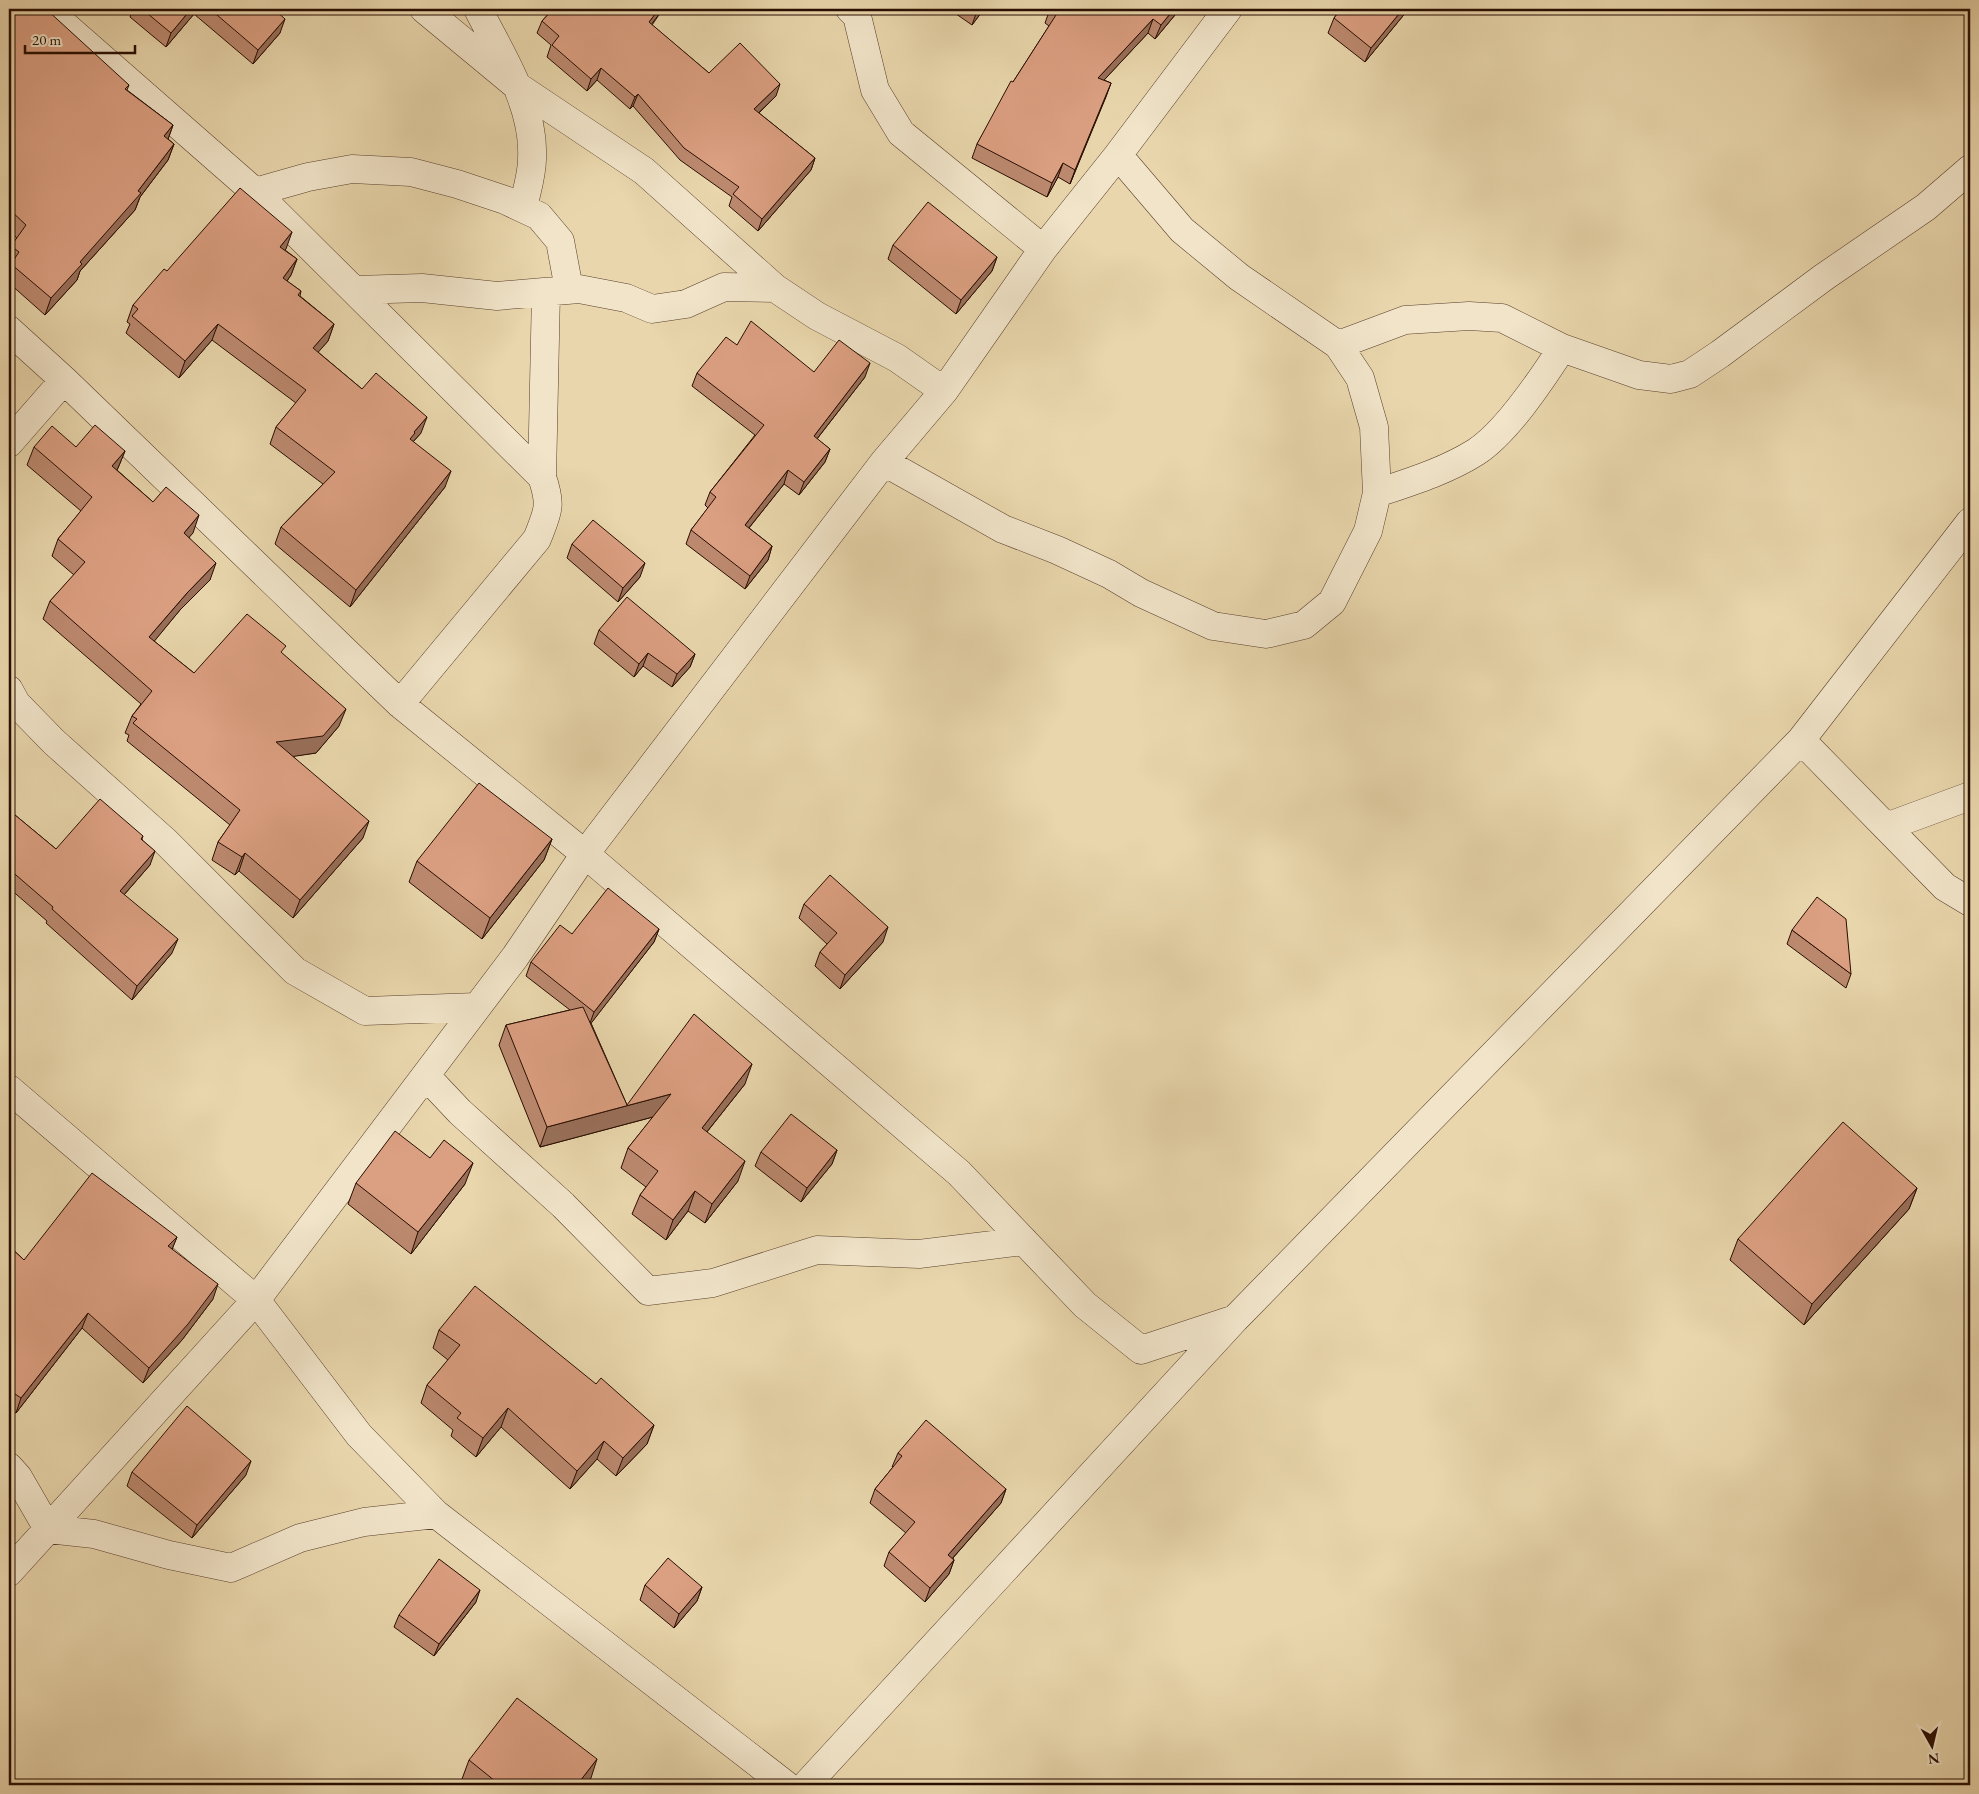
<svg xmlns="http://www.w3.org/2000/svg" width="1979" height="1794" viewBox="0 0 1979 1794" font-family="'EB Garamond',serif">
<style>
.lines{fill:none;stroke-linecap:round;stroke-linejoin:round}
.minor-casing{stroke:#583f2b;stroke-width:29}
.minor{stroke:#f1e4c9;stroke-width:28}
.wall{fill:#bc896f;stroke:#280d00}
.shaded-wall{fill:#996f5a;stroke:#280d00}
.building{fill:#db9f81;stroke:#280d00}
</style>
<rect width="100%" height="100%" fill="#e9d6ac"/>
<filter id="stains"><feTurbulence type="fractalNoise" baseFrequency=".004" numOctaves="4"/><feColorMatrix values="0 0 0 0 .2 0 0 0 0 .09 0 0 0 0 .02 0 0 0 .5 -.17"/></filter>
<radialGradient id="worn" r=".72"><stop offset=".6" stop-color="#630" stop-opacity="0"/><stop offset="1" stop-color="#630" stop-opacity=".3"/></radialGradient>
<g class="lines">
<g class="minor-casing">
<path id="minor" d="M 46,9 L 255,192 L 542,477
M 424,9 L 517,86 L 644,171 L 775,288
M 478,9 C 501,55 535,105 532,159 C 532,175 526,193 523,208
M 850,9 L 857,16 L 875,90 L 901,133 L 1043,249
M 255,192 L 308,177 L 352,169 L 411,172 L 457,184 L 505,200 L 539,216 L 560,241 L 569,289
M 355,290 L 422,288 L 497,296 L 579,289 L 626,298 L 652,309 L 686,304 L 724,287 L 775,288 L 817,316 L 897,358 L 944,391
M 9,330 L 64,380 L 400,704 L 585,854 L 884,462 L 944,391 L 1043,249 L 1118,155 L 1228,9
M 1338,345 L 1405,320 L 1469,316 L 1502,318 L 1562,348 L 1639,375 L 1671,379 L 1690,374 L 1720,354 L 1824,277 L 1926,207 L 1970,169
M 9,443 L 64,380
M 884,462 L 1003,529 L 1057,550 L 1109,574 L 1141,593 L 1213,626 L 1266,634 L 1304,625 L 1332,602 L 1368,531 L 1377,493 L 1374,427 L 1360,378 L 1338,345 L 1239,277 L 1182,230 L 1118,155
M 1377,493 C 1410,482 1446,471 1476,452 C 1507,432 1542,379 1562,348
M 9,690 L 16,703 L 54,742 L 165,841 L 295,971 L 365,1011 L 477,1007
M 400,704 L 537,539 C 548,511 552,506 542,477 L 546,292
M 1801,740 L 1945,887 L 1970,902
M 1886,827 L 1970,796
M 426,1076 L 460,1112 L 563,1205 L 648,1291 L 713,1283 L 817,1250 L 919,1254 L 1024,1241
M 9,1089 L 256,1300 L 359,1435 L 436,1514 L 786,1785
M 9,1467 L 18,1477 L 48,1529 L 94,1534 L 169,1555 L 231,1568 L 300,1538 L 364,1522 L 436,1514
M 9,1572 L 256,1300 L 515,957 L 585,854 L 959,1173 L 1085,1305 L 1141,1350 L 1235,1319
M 806,1785 L 1235,1319 L 1801,740 L 1970,522"/>
</g>
<use href="#minor" class="minor"/>
</g>
<path class="wall" d="M 9,9 L 23,13 L 129,85 L 127,90 L 173,125 L 168,139 L 174,144 L 168,160 L 140,197 L 135,210 L 80,271 L 77,280 L 45,315 L 9,283 L 9,269 L 10,266 L 9,265 L 9,252 L 11,246 L 17,238 L 9,231 Z
M 133,9 L 274,9 L 280,33 L 253,64 L 194,14 L 166,47 L 130,17 Z
M 553,9 L 663,9 L 652,25 L 709,73 L 776,96 L 759,113 L 815,158 L 811,170 L 758,231 L 729,206 L 732,197 L 680,160 L 633,106 L 630,109 L 597,80 L 587,91 L 547,57 L 551,45 L 537,33 L 542,21 Z
M 949,9 L 984,9 L 972,25 Z
M 1050,9 L 1180,9 L 1155,39 L 1148,33 L 1104,80 L 1111,83 L 1070,184 L 1058,177 L 1047,197 L 972,158 L 977,144 L 1013,82 L 1049,26 L 1045,23 Z
M 1341,9 L 1408,9 L 1407,11 L 1365,62 L 1328,33 L 1334,18 Z
M 893,245 L 997,257 L 992,271 L 956,314 L 888,259 Z
M 286,249 L 285,250 L 297,259 L 291,275 L 287,281 L 301,291 L 300,296 L 334,324 L 328,341 L 318,352 L 362,389 L 421,433 L 413,442 L 445,487 L 350,607 L 275,544 L 281,527 L 323,484 L 270,444 L 276,427 L 296,403 L 212,340 L 179,378 L 126,333 L 130,324 L 127,322 L 133,305 L 167,271 Z
M 737,345 L 814,372 L 865,377 L 817,439 L 830,449 L 825,462 L 799,495 L 784,484 L 749,528 L 772,546 L 768,560 L 745,589 L 686,544 L 691,530 L 708,508 L 705,505 L 710,492 L 755,435 L 692,386 L 697,373 Z
M 34,447 L 76,447 L 125,451 L 118,468 L 117,470 L 153,502 L 193,533 L 189,537 L 210,580 L 180,610 L 154,641 L 194,673 L 283,654 L 339,726 L 316,753 L 293,756 L 363,838 L 293,918 L 239,871 L 235,875 L 212,860 L 218,842 L 230,825 L 127,741 L 129,735 L 125,733 L 132,716 L 141,704 L 43,619 L 50,601 L 74,575 L 52,556 L 58,539 L 81,511 L 27,465 Z
M 572,544 L 640,577 L 618,602 L 567,558 Z
M 599,630 L 695,654 L 690,667 L 672,687 L 643,666 L 634,677 L 594,644 Z
M 9,810 L 56,849 L 143,836 L 142,839 L 150,865 L 124,895 L 172,953 L 132,1000 L 46,923 L 47,921 L 9,888 Z
M 552,839 L 544,860 L 482,939 L 409,882 L 417,861 Z
M 804,904 L 883,942 L 840,989 L 815,966 L 820,952 L 827,944 L 799,918 Z
M 659,929 L 654,942 L 591,1023 L 627,1105 L 745,1084 L 707,1132 L 738,1181 L 705,1223 L 688,1211 L 666,1240 L 632,1214 L 640,1195 L 646,1187 L 621,1168 L 628,1148 L 653,1117 L 540,1147 L 499,1045 L 506,1025 L 570,1010 L 526,976 L 531,962 L 572,934 Z
M 1792,930 L 1851,974 L 1846,988 L 1787,944 Z
M 837,1150 L 832,1164 L 801,1202 L 755,1166 L 761,1152 Z
M 430,1158 L 465,1184 L 411,1254 L 348,1204 L 356,1183 Z
M 1917,1188 L 1909,1209 L 1804,1325 L 1730,1260 L 1738,1239 Z
M 177,1237 L 172,1249 L 213,1299 L 182,1340 L 143,1383 L 82,1328 L 16,1413 L 9,1409 L 9,1246 L 24,1260 Z
M 439,1330 L 596,1384 L 654,1425 L 647,1444 L 616,1476 L 597,1459 L 570,1489 L 501,1427 L 476,1457 L 451,1436 L 453,1430 L 421,1403 L 427,1385 L 448,1360 L 433,1348 Z
M 898,1453 L 1006,1489 L 1001,1503 L 953,1558 L 954,1560 L 949,1574 L 925,1602 L 884,1566 L 889,1552 L 906,1533 L 870,1503 L 875,1489 L 893,1467 L 892,1467 Z
M 132,1472 L 246,1475 L 192,1538 L 127,1486 Z
M 645,1585 L 702,1587 L 697,1601 L 674,1628 L 640,1600 Z
M 476,1602 L 434,1656 L 394,1627 L 399,1615 Z
M 469,1760 L 591,1778 L 585,1785 L 469,1785 L 462,1779 Z"/>
<path class="shaded-wall" d="M 191,9 L 196,9 L 194,14 L 166,47 L 171,33 Z
M 659,9 L 663,9 L 644,34 L 649,22 Z
M 979,9 L 984,9 L 972,25 L 977,11 Z
M 1174,9 L 1180,9 L 1155,39 L 1161,25 Z
M 1403,9 L 1408,9 L 1407,11 L 1365,62 L 1371,48 Z
M 285,19 L 280,33 L 253,64 L 258,50 Z
M 1153,19 L 1148,33 L 1093,92 L 1098,78 Z
M 601,68 L 597,80 L 587,91 L 591,79 Z
M 1111,83 L 1106,97 L 1070,184 L 1075,170 Z
M 780,84 L 776,96 L 750,121 L 754,109 Z
M 638,94 L 633,106 L 630,109 L 635,97 Z
M 173,125 L 167,142 L 164,136 Z
M 174,144 L 168,160 L 140,197 L 135,210 L 80,271 L 77,280 L 45,315 L 51,298 L 80,262 L 138,191 Z
M 815,158 L 811,170 L 758,231 L 762,219 Z
M 1063,163 L 1058,177 L 1047,197 L 1052,183 Z
M 292,232 L 286,249 L 274,263 L 280,247 Z
M 997,257 L 992,271 L 956,314 L 961,300 Z
M 297,259 L 291,275 L 277,295 L 283,278 Z
M 218,324 L 212,340 L 179,378 L 185,361 Z
M 334,324 L 328,341 L 307,365 L 313,348 Z
M 870,363 L 865,377 L 809,449 L 814,436 Z
M 427,417 L 421,433 L 410,445 L 410,439 L 414,432 Z
M 830,449 L 825,462 L 799,495 L 804,482 Z
M 125,451 L 118,468 L 106,483 L 112,466 Z
M 788,470 L 784,484 L 740,539 L 745,525 Z
M 451,471 L 445,487 L 350,607 L 356,590 Z
M 199,515 L 193,533 L 178,550 L 184,533 Z
M 772,546 L 768,560 L 745,589 L 750,576 Z
M 216,563 L 210,580 L 180,610 L 143,655 L 149,637 L 187,593 Z
M 645,563 L 640,577 L 618,602 L 623,588 Z
M 648,653 L 643,666 L 634,677 L 639,664 Z
M 695,654 L 690,667 L 672,687 L 677,674 Z
M 346,709 L 339,726 L 316,753 L 270,760 L 276,742 Z
M 369,821 L 363,838 L 293,918 L 300,900 Z
M 552,839 L 544,860 L 482,939 L 490,918 Z
M 155,851 L 150,865 L 115,905 L 120,891 Z
M 245,853 L 239,871 L 235,875 L 242,857 Z
M 888,927 L 883,942 L 840,989 L 845,975 Z
M 659,929 L 654,942 L 589,1026 L 594,1012 Z
M 178,939 L 172,953 L 132,1000 L 137,986 Z
M 752,1064 L 745,1084 L 694,1148 L 702,1128 Z
M 671,1094 L 664,1114 L 540,1147 L 547,1127 Z
M 837,1150 L 832,1164 L 801,1202 L 807,1188 Z
M 745,1161 L 738,1181 L 705,1223 L 712,1204 Z
M 473,1163 L 465,1184 L 411,1254 L 418,1232 Z
M 1917,1188 L 1909,1209 L 1804,1325 L 1812,1304 Z
M 695,1191 L 688,1211 L 666,1240 L 673,1220 Z
M 177,1237 L 171,1252 L 168,1246 Z
M 218,1284 L 213,1299 L 182,1340 L 143,1383 L 149,1368 Z
M 88,1313 L 82,1328 L 16,1413 L 21,1398 Z
M 508,1408 L 501,1427 L 476,1457 L 483,1438 Z
M 654,1425 L 647,1444 L 616,1476 L 623,1458 Z
M 604,1441 L 597,1459 L 570,1489 L 577,1471 Z
M 251,1461 L 246,1475 L 192,1538 L 197,1525 Z
M 1006,1489 L 1001,1503 L 943,1569 L 948,1555 Z
M 954,1560 L 949,1574 L 925,1602 L 930,1588 Z
M 702,1587 L 697,1601 L 674,1628 L 679,1614 Z
M 480,1590 L 476,1602 L 434,1656 L 439,1644 Z
M 597,1759 L 591,1778 L 585,1785 L 577,1785 Z"/>
<path class="building" d="M 9,9 L 18,9 L 23,13 L 26,9 L 46,9 L 129,85 L 125,89 L 173,125 L 164,136 L 174,144 L 138,191 L 141,193 L 80,262 L 82,264 L 51,298 L 11,264 L 19,252 L 11,246 L 26,225 L 9,209 Z
M 142,9 L 191,9 L 171,33 Z
M 210,9 L 274,9 L 285,19 L 258,50 Z
M 553,9 L 659,9 L 649,22 L 709,73 L 740,43 L 780,84 L 754,109 L 815,158 L 762,219 L 733,194 L 739,187 L 684,148 L 638,94 L 635,97 L 601,68 L 591,79 L 552,45 L 559,36 L 542,21 Z
M 1050,9 L 1174,9 L 1161,25 L 1153,19 L 1098,78 L 1111,83 L 1075,170 L 1063,163 L 1052,183 L 977,144 L 1011,81 L 1013,82 L 1056,15 Z
M 1341,9 L 1403,9 L 1371,48 L 1334,18 Z
M 240,188 L 292,232 L 280,247 L 297,259 L 283,278 L 301,291 L 298,295 L 334,324 L 313,348 L 362,389 L 376,373 L 427,417 L 414,432 L 415,433 L 410,439 L 451,471 L 356,590 L 281,527 L 335,472 L 276,427 L 306,390 L 218,324 L 185,361 L 132,316 L 138,309 L 133,305 L 164,269 L 167,271 Z
M 928,202 L 997,257 L 961,300 L 893,245 Z
M 751,321 L 814,372 L 839,340 L 870,363 L 814,436 L 830,449 L 804,482 L 788,470 L 745,525 L 772,546 L 750,576 L 691,530 L 716,497 L 710,492 L 764,425 L 697,373 L 726,337 L 737,345 Z
M 95,425 L 125,451 L 112,466 L 153,502 L 166,487 L 199,515 L 184,533 L 216,563 L 187,593 L 149,637 L 194,673 L 247,614 L 286,646 L 281,652 L 346,709 L 323,736 L 276,742 L 369,821 L 300,900 L 245,853 L 242,857 L 218,842 L 240,810 L 133,723 L 137,719 L 132,716 L 152,691 L 50,601 L 85,562 L 58,539 L 92,497 L 34,447 L 52,426 L 76,447 Z
M 593,520 L 645,563 L 623,588 L 572,544 Z
M 627,597 L 695,654 L 677,674 L 648,653 L 639,664 L 599,630 Z
M 479,783 L 552,839 L 490,918 L 417,861 Z
M 100,799 L 143,836 L 141,839 L 155,851 L 120,891 L 178,939 L 137,986 L 52,909 L 53,907 L 9,869 L 9,810 L 56,849 Z
M 830,875 L 888,927 L 845,975 L 820,952 L 837,933 L 804,904 Z
M 608,888 L 659,929 L 594,1012 L 531,962 L 560,925 L 572,934 Z
M 1817,897 L 1846,919 L 1851,974 L 1792,930 Z
M 583,1007 L 627,1105 L 694,1014 L 752,1064 L 702,1128 L 745,1161 L 712,1204 L 695,1191 L 673,1220 L 640,1195 L 658,1171 L 628,1148 L 671,1094 L 547,1127 L 506,1025 Z
M 791,1114 L 837,1150 L 807,1188 L 761,1152 Z
M 1843,1122 L 1917,1188 L 1812,1304 L 1738,1239 Z
M 395,1131 L 430,1158 L 444,1140 L 473,1163 L 418,1232 L 356,1183 Z
M 92,1173 L 177,1237 L 168,1246 L 218,1284 L 188,1324 L 149,1368 L 88,1313 L 21,1398 L 9,1390 L 9,1246 L 24,1260 Z
M 475,1286 L 596,1384 L 601,1378 L 654,1425 L 623,1458 L 604,1441 L 577,1471 L 508,1408 L 483,1438 L 457,1418 L 461,1413 L 427,1385 L 460,1345 L 439,1330 Z
M 187,1406 L 251,1461 L 197,1525 L 132,1472 Z
M 926,1420 L 1006,1489 L 948,1555 L 954,1560 L 930,1588 L 889,1552 L 915,1522 L 875,1489 L 902,1456 L 898,1453 Z
M 668,1558 L 702,1587 L 679,1614 L 645,1585 Z
M 439,1559 L 480,1590 L 439,1644 L 399,1615 Z
M 517,1698 L 597,1759 L 577,1785 L 500,1785 L 469,1760 Z"/>
<rect width="1979" height="1794" fill="none" stroke="#e9d6ac" stroke-width="30"/>
<rect x="10" y="10" width="1959" height="1774" fill="none" stroke="#280d00" stroke-width="2.5"/>
<rect x="15" y="15" width="1949" height="1764" fill="none" stroke="#280d00"/>
<g transform="translate(1932 1746) rotate(172)" stroke="#f1e4c9" stroke-width="4" paint-order="stroke">
<path d="M0-4L9 19L0 12L-9 19Z" fill="#280d00"/>
<text y="-8" font-size="14" font-weight="bold" text-anchor="middle" fill="#280d00">N</text>
</g>
<path d="M25 45v8h110v-8" fill="none" stroke="#280d00" stroke-width="2.5"/>
<text x="32" y="45" font-size="15" fill="#280d00" stroke="#f1e4c9" stroke-width="4" paint-order="stroke">20 m</text>
<rect width="100%" height="100%" filter="url(#stains)"/>
<rect width="100%" height="100%" fill="url(#worn)"/>
</svg>
